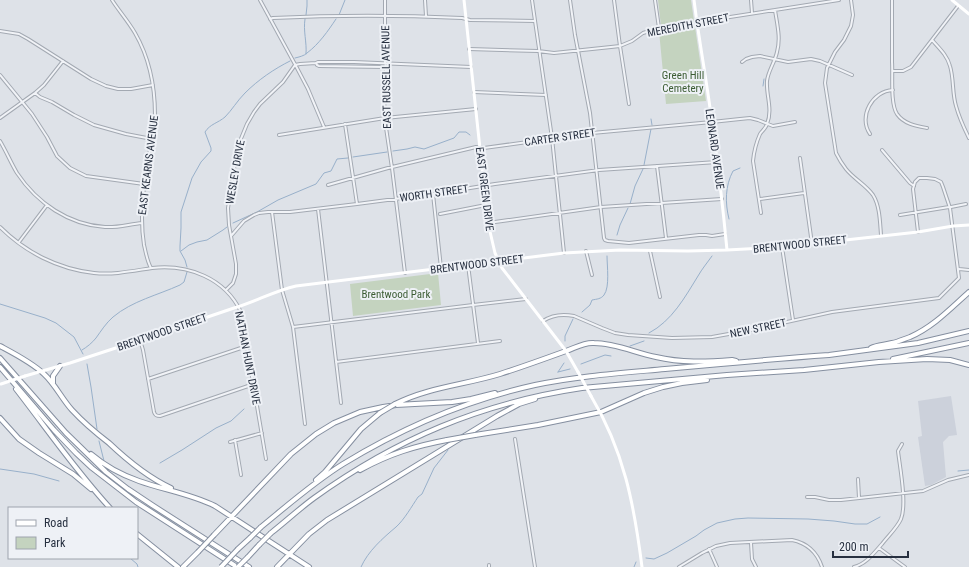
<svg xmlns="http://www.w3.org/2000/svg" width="969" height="567" viewBox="0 0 969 567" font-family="'Roboto Condensed',sans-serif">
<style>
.built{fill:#ccd1db}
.green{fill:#c4d3bf}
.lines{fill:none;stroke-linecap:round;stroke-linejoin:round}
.stream{stroke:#98b0ca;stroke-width:1}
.street-casing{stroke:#a3a9b2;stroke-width:4}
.highway-casing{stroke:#858fa0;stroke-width:6}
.street{stroke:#f1f3f7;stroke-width:2}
.secondary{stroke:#fff;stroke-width:3}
.highway{stroke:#fff;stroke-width:4}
.highway-bridge-casing{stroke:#858fa0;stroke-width:6;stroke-linecap:butt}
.secondary-bridge{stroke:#fff;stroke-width:3}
.highway-bridge{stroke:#fff;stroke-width:4}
.labels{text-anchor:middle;stroke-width:4;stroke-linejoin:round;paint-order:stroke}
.street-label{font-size:11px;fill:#273040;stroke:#eef1f6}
.park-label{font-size:11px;fill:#3b5c33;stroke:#eef1f6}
</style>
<rect width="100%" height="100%" fill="#dee2e8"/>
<path class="built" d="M 951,396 L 957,435 L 949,436 L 943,442 L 946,477 L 931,485 L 925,486 L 918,437 L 922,436 L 918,401 Z"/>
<path class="green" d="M 658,0 L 691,0 L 694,21 L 661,26 Z
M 694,26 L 695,27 L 706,101 L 666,104 L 659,31 Z
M 438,273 L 441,305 L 353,316 L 350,284 Z"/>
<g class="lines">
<path class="stream" d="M 306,15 L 307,6 L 307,0
M 339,15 L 345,0
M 305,19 C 303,31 307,42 306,54
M 295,58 C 299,57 304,56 307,53 C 319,44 328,31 336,19
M 763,86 L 764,79
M 651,119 L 652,125
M 393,151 L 407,149 L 415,147 L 424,149 L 454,138 L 459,132 L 466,132 L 470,135
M 353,157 L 387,152
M 644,165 L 651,129
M 630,204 L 635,186 L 643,169
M 729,219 C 725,203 725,186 733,171 L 740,168
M 233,223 L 257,212 L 278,200 L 316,184 L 324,173 L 331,171 L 337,159 L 348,158
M 617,235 L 620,225 L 628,208
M 181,251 L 189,245 L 197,242 L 207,240 L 223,230 L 227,227
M 187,267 L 185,260 L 180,251 L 180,246 L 181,228 L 181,212 L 192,178 L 201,162 L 211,151 L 211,148 L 205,132 C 210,124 218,123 225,117 C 232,110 237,101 245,93 C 258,80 274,69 290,61
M 0,304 L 45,318 L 56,323 L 74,337 L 83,354
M 582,312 L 590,305 L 592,300 C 597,299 601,299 604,295 C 610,287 607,266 607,256
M 649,333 C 672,321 685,297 698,276 C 702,269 707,263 712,256
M 565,341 L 565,336 L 573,319
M 630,346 L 644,341
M 82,350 C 87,347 92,343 96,338 C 101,331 106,323 113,317 C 132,301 158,295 180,285 L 184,282 L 187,272
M 87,364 L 91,387 L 97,429
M 581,364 L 605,355 L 611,356
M 558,372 L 570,369
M 558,372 L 564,363
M 99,441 L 104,461
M 160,463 L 182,450 L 216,428 L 231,421 L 244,409
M 0,469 L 34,474 L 59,481
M 958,471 L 969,470
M 130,558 L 137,564 L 138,567
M 646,558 L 654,559 L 667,553 L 696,536 L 704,530 L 717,523 L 735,519 L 748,518 L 808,519 L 834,521 L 855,524 L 867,524 L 880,517
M 361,567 C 368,551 383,538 396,527 C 404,520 412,506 418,497 L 422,494 L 434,468 L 448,450
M 634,567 L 636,562"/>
<g class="street-casing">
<path id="street" d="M 112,0 C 119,11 128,21 135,33 C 150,59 155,85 155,115 C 150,159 137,201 144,245 C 146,253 147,261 151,268
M 260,0 L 297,68 L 308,89 L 324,127
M 385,0 L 385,61 L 386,68 L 384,114 L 392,168 L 405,273
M 425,0 L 426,16
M 532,0 L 552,138 L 564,253
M 570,0 L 575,35 L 590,113 L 604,238 L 605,240 L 608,241 L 629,243 L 699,235 L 706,235 L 712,236 L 725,234
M 614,0 L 620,46 L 629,104
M 655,0 L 659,28
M 751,0 L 752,13
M 851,0 L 853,15 L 851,26 L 844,40 L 835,52 L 827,68 L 825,83 L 836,153 C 839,159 842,164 846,169 C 854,179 866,185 873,195 C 880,206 880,223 881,235
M 892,0 C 892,21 892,41 892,62 C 893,75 890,103 897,114 C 904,124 916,126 927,128
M 270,19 L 273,18 C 336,15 399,15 462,18 L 470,20 L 535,21
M 0,31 L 19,34 L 28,39 L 91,79 L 106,86 L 118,89 L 131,89 L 153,85
M 932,40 C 939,48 947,55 950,66 C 954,79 952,93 956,106 C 959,117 964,128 969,138
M 469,49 L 538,51 L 554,53 L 611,47 L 620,46 L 632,41 L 643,33 L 659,28 L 839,0
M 742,62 L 746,59 L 752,57 L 760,56 L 788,62 L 811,59 L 820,61 L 852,75
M 385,67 L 319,66 L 317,65 L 316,63 L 318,62 L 354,62 L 471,67
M 893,71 L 903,71 L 911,67 L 958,6
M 0,75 L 32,114 L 47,137 L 57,156 L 70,168 L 86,176 L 144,184
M 474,92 L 546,95
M 35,93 L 40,97 L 52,102 L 74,115 L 94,125 L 126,134 L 152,139
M 0,118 L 35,93 L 44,85 L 63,61
M 345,124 L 357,204
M 870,134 C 858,117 872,91 893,90
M 279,135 L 385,118 L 476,109
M 0,141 C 6,151 11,163 17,173 C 37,203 69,225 105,227 C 117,228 130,224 142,223
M 882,150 L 910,183 L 914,186
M 800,158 L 812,244
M 657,166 L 666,238
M 328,185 L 388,168 L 476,147 L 484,148 L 592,133 L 712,122 L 740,119 L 750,118 L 758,120 L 773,126 L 795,122
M 433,194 L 441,268
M 760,199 L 804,193
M 318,209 L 341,403
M 272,212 L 282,290 L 293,327 L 305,424
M 761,213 L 753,161 C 754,151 756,143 760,134 C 762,131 766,128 767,124 C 773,109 766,96 767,81 C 768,71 775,62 777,52 C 781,38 777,24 775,10
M 440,214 L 486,205
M 900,215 L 949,207 L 951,207 L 966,204
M 488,223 L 601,207 L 722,199
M 0,227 C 25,252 58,269 94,273 C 114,275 132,271 152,268 C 188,264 225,278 241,312 L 266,459
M 231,236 L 244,221 L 254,215 L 259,213 L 268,212 L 290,212 L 357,204 L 433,194 L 495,184 L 599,170 L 717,162
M 19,242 L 47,205
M 782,247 L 793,320
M 586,251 L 592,275
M 650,251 L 660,297
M 468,265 L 478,343
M 959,269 L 969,270
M 226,290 L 233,283 L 236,274 L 236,264 L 229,225 L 228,208 L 235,163 L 238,146 L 247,124 L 254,112 L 260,104 L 283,82 L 295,65 L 300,64 L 316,63
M 543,321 C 552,315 564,314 574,316 L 602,328 L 615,333 L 628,335 L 672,338 L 712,337 L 751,330 L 832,312 L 939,298 L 959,278 L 950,208 L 943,187 L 941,182 L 935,179 L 927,178 L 919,178 L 915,182 L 913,189 L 918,232
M 293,327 L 473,305 L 526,299
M 140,340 L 143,350 L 154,412 C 155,415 156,416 160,416 L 254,384
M 336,362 L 500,341
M 148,379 L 247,346
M 515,439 L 535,567
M 235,440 L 241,475
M 230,442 L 262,433
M 858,479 L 859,498
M 807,497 L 815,497 L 829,500 L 841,500 L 923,491 L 948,480 L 969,475
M 751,543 L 752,559 L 756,567
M 879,548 L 905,567
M 709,549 L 717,567
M 489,565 L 489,567
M 679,567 L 702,553 L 716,546 L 730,543 L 792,540 C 807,543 817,552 822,567
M 854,567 C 866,564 874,553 882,544 C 888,536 897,528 901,519 C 907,504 900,468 898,451 L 902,444"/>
</g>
<g class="highway-casing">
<path id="highway" d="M 0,346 C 15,354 31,362 44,374 C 55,384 62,399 72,410 C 83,422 96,433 109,443 C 128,461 147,477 171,488
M 871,348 C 877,345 885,345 892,343 C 898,342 904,339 910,337 C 933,327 950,309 969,292
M 0,358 L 66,433 L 106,472 L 128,489 L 152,505 L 249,567
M 893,359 L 969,343
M 0,367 L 54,430 L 76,453 L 92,468 L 136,502 L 237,567
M 53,383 L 53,376 L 60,366
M 16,389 C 47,429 76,471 110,508
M 395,404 C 429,387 464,385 500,374 C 522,367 544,359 566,351 C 575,348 584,342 594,343 C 615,343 636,353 656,357 C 681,363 706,362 732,360 L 736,361
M 0,418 L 19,439 L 39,453 L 73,474 L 91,489
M 475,435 L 538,425 L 601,412 L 644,393 L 663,387 L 682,383 L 707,380
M 91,454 C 105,466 122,475 139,481 C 164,490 191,494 215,506 L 309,567
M 360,470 C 389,454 415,446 447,440
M 316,480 L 325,472 L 361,429 L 380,413
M 261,527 C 288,505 314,482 343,464 C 402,428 467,400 535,385 C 577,376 621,373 665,369 C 719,364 774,359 829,355 L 918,343 L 969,331
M 271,533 C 285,522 299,509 314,498 C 396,439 481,403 582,388 L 727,375 L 804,370 L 879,362 L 927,359 L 950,360 L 969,365
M 137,534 L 178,567
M 214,535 L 291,454 L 316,434 L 334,423 L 360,412 L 383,407 L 396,405 L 452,402 L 471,399 L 495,393
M 238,549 L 250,538
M 248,557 L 259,545
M 183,567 L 198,552
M 277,567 L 309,534 L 327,520 L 497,416 L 519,404 L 535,399"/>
</g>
<use href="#street" class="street"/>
<path class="secondary" d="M 464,0 L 488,223 L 495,253 L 502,268 L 566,351 L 578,372
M 694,0 C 699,41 707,82 712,123 C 718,165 723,208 727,250
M 952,0 L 969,14
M 25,376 L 70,363 L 140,340 L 234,308 C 255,302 274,291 296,286 L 564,253 L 620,250 L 688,251 L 727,250 L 782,247 L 918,232 L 953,226 L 969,225
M 591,396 C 624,451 634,504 642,567"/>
<use href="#highway" class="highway"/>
<g class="highway-bridge-casing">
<path id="highway-bridge" d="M 380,413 L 395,404
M 447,440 L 475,435
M 250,538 L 261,527
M 259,545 L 271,533
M 198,552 L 214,535
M 221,567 L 238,549
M 238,567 L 248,557"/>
</g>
<path class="secondary-bridge" d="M 578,372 L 591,396
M 1,384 L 25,376"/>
<use href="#highway-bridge" class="highway-bridge"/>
</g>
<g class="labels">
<g class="street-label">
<text transform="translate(688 25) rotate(-11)" y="4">MEREDITH STREET</text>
<text transform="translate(386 77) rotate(-91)" y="4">EAST RUSSELL AVENUE</text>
<text transform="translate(560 137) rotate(-8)" y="4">CARTER STREET</text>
<text transform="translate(715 149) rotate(82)" y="4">LEONARD AVENUE</text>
<text transform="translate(148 165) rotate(-83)" y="4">EAST KEARNS AVENUE</text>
<text transform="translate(235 172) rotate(-80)" y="4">WESLEY DRIVE</text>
<text transform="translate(485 189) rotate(83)" y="4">EAST GREEN DRIVE</text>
<text transform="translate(434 193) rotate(-8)" y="4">WORTH STREET</text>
<text transform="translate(800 244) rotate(-6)" y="4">BRENTWOOD STREET</text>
<text transform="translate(477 264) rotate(-7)" y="4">BRENTWOOD STREET</text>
<text transform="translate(758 328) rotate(-12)" y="4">NEW STREET</text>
<text transform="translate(162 332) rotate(-19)" y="4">BRENTWOOD STREET</text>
<text transform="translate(248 358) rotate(79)" y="4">NATHAN HUNT DRIVE</text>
</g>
<g class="park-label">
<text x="683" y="79">Green Hill<tspan x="683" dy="13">Cemetery</tspan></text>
<text x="396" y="298">Brentwood Park</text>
</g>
</g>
<rect x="8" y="507" width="130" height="52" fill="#eef1f6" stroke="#9ea4ad"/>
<rect x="16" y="520" width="20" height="6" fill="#ffffff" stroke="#9ea4ad"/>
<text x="44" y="527" font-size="12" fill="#273040">Road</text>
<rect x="16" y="537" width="20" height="12" fill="#c4d3bf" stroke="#9ea4ad"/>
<text x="44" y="547" font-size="12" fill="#273040">Park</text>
<path d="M833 551v6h75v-6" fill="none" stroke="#273040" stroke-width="2"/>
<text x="839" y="551" font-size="12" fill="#273040" stroke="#eef1f6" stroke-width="3" paint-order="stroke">200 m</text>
</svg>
